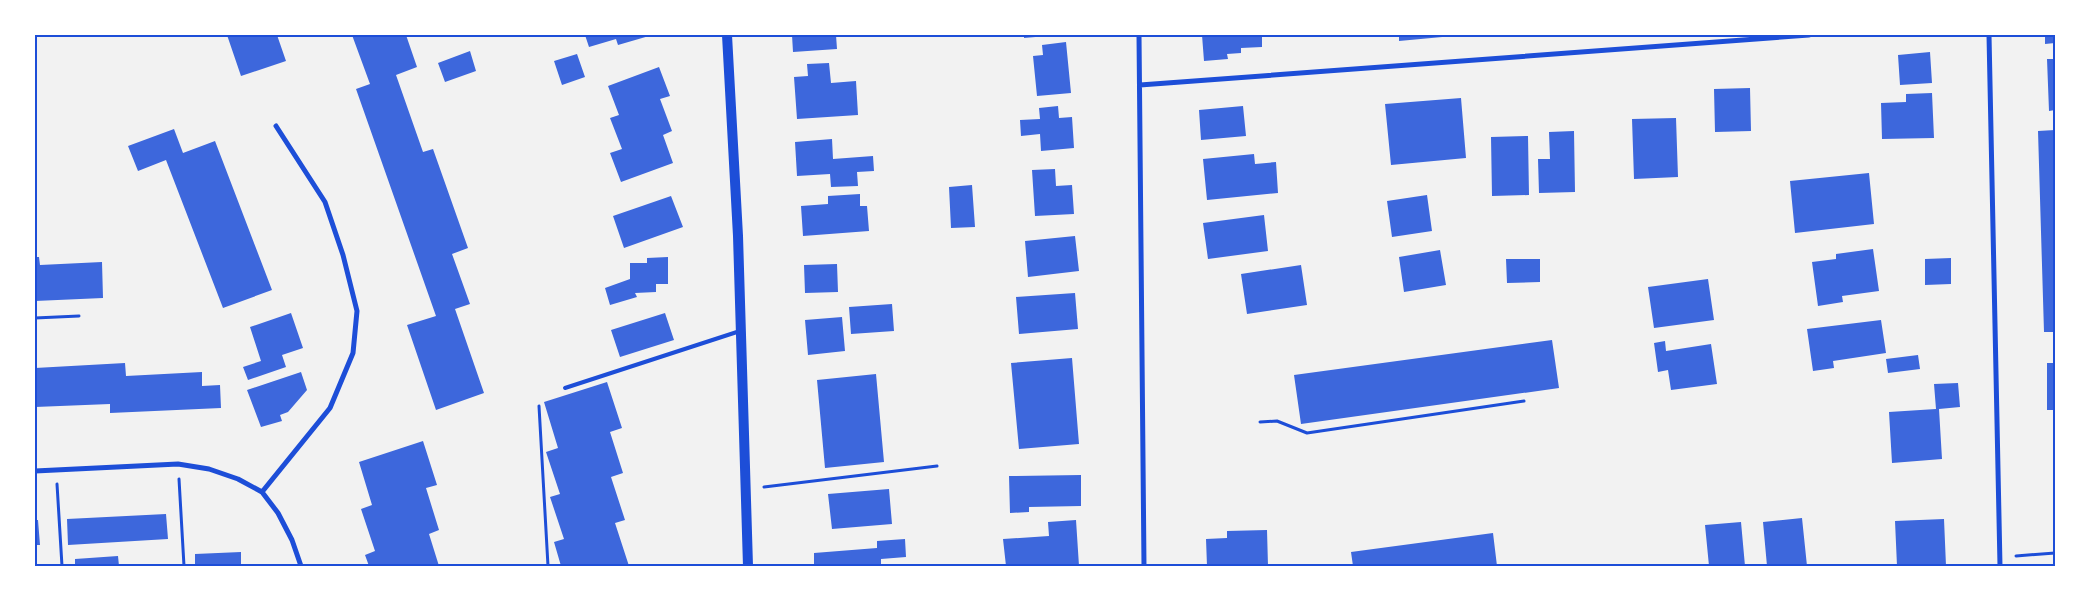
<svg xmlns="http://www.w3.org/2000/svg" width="2090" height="601" viewBox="0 0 2090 601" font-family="'Sofia Sans Condensed',sans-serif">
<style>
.building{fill:#3d67dc}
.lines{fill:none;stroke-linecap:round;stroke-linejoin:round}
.path{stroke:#1d4ed8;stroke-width:3}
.service{stroke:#1d4ed8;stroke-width:4}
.minor{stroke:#1d4ed8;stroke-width:5}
.secondary{stroke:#1d4ed8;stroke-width:10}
.neatline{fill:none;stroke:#1d4ed8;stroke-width:2}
</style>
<rect width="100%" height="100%" fill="#f2f2f2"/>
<path class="building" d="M 227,35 L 277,35 L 286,61 L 241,76 Z
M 352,35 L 406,35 L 417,67 L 396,75 L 423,152 L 433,149 L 468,248 L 452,254 L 470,304 L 455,309 L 484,393 L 436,410 L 407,325 L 436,316 L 356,89 L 370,84 Z
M 585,35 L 649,35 L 649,36 L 618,45 L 616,39 L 589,47 Z
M 792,35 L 836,35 L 837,49 L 793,52 Z
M 1024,35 L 1047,35 L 1047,36 L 1024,38 Z
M 1202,35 L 1262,35 L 1262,47 L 1241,48 L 1241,53 L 1227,54 L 1228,59 L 1204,61 Z
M 1399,35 L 1453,35 L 1453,36 L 1399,41 Z
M 2045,35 L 2055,35 L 2055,43 L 2045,44 Z
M 1066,42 L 1071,93 L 1037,96 L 1033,56 L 1043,55 L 1042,45 Z
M 470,51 L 476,71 L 445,82 L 438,63 Z
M 1930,52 L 1932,83 L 1900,85 L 1898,55 Z
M 577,54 L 585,77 L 562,85 L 554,61 Z
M 2047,59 L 2055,59 L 2055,110 L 2049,111 Z
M 829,63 L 831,83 L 856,81 L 858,115 L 797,119 L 794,77 L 808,76 L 807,64 Z
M 659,67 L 670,96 L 660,99 L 672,131 L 663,135 L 673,163 L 621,182 L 610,153 L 622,149 L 610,118 L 619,115 L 608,86 Z
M 1750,88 L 1751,131 L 1715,132 L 1714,89 Z
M 1932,93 L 1934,138 L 1882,139 L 1881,103 L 1906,102 L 1906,94 Z
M 1461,98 L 1466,158 L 1391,165 L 1385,104 Z
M 1058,106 L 1059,118 L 1072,117 L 1074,148 L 1041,151 L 1040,134 L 1021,136 L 1020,120 L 1040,119 L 1039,108 Z
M 1243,106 L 1246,136 L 1201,140 L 1199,110 Z
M 1676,118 L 1678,177 L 1634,179 L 1632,119 Z
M 174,129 L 183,153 L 215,141 L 272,290 L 223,308 L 166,160 L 138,171 L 128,146 Z
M 2055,130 L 2055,332 L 2044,332 L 2038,131 Z
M 1574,131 L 1575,192 L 1539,193 L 1538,159 L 1550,159 L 1549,132 Z
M 1528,136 L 1529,195 L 1492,196 L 1491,137 Z
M 832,139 L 833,159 L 873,156 L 874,171 L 857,172 L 858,186 L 831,187 L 830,174 L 797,176 L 795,142 Z
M 1254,154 L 1255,164 L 1276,162 L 1278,193 L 1207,200 L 1203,159 Z
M 1055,169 L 1056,186 L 1072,185 L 1074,214 L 1035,216 L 1032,170 Z
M 1869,173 L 1874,224 L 1795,233 L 1790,181 Z
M 972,185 L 975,227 L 951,228 L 949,187 Z
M 860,194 L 860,206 L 867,206 L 869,231 L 803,236 L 801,206 L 828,204 L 828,196 Z
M 1427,195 L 1432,231 L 1392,237 L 1387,201 Z
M 671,196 L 683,227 L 624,248 L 613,216 Z
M 1264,215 L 1268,251 L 1208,259 L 1203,223 Z
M 1075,236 L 1079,271 L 1028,277 L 1025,241 Z
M 1873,249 L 1879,291 L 1842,296 L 1843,302 L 1818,306 L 1812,262 L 1836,259 L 1836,254 Z
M 1440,250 L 1446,285 L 1404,292 L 1399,257 Z
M 35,257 L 39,257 L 40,265 L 102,262 L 103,298 L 35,301 Z
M 668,257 L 668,284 L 656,284 L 656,292 L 635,293 L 637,297 L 610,305 L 605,288 L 630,279 L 630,263 L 647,263 L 647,258 Z
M 1951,258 L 1951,284 L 1925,285 L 1925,259 Z
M 1506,259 L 1540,259 L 1540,282 L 1507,283 Z
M 837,264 L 838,292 L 805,293 L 804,265 Z
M 1301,265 L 1307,305 L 1247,314 L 1241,274 Z
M 1708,279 L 1714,320 L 1654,328 L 1648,287 Z
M 1075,293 L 1078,329 L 1019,334 L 1016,297 Z
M 892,304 L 894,331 L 851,334 L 849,307 Z
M 291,313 L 303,348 L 282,355 L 286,367 L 248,380 L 243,367 L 261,361 L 250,327 Z
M 665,313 L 674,340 L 620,357 L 611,330 Z
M 842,317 L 845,351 L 808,355 L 805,320 Z
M 1881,320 L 1886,353 L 1833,361 L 1834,368 L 1813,371 L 1807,329 Z
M 1552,340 L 1559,388 L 1301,424 L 1294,375 Z
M 1665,341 L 1666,351 L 1711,344 L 1717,384 L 1671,390 L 1668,370 L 1658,372 L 1654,343 Z
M 1918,355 L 1920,369 L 1888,373 L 1886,359 Z
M 1072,358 L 1079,444 L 1019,449 L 1011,363 Z
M 125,363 L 126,376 L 202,372 L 202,386 L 220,385 L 221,408 L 110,413 L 110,404 L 35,407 L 35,368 Z
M 2047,363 L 2055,363 L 2055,410 L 2047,410 Z
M 301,372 L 307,390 L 288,412 L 280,415 L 282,421 L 261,427 L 247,390 Z
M 876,374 L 884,462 L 825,468 L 817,380 Z
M 607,382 L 622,428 L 610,432 L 623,473 L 611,477 L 625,520 L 615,523 L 629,566 L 561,566 L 554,542 L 564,539 L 550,497 L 560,494 L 546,452 L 558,448 L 544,402 Z
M 1958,383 L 1960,407 L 1939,409 L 1942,459 L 1892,463 L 1889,412 L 1936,409 L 1934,384 Z
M 423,441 L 437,485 L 426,488 L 439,530 L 429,534 L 439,566 L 369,566 L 365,555 L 375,551 L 361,509 L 372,505 L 359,462 Z
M 1081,475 L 1081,506 L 1029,507 L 1029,512 L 1010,513 L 1009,476 Z
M 889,489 L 892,524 L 832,529 L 828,494 Z
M 166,514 L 168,539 L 68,545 L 67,519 Z
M 1802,518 L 1807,566 L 1767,566 L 1763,522 Z
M 1944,519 L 1946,566 L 1897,566 L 1895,521 Z
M 35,520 L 38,520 L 40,545 L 35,545 Z
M 1076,520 L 1079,566 L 1006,566 L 1003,539 L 1049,536 L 1048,522 Z
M 1741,522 L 1745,566 L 1709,566 L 1705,525 Z
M 1267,530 L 1268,566 L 1207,566 L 1206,539 L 1227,538 L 1227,531 Z
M 1493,533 L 1497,566 L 1353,566 L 1351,552 Z
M 905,539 L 906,557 L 881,559 L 881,566 L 814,566 L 814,553 L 877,548 L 877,541 Z
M 241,552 L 241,566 L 195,566 L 195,554 Z
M 118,556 L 119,566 L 75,566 L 75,559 Z"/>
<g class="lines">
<path class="path" d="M 35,318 L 79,316
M 539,406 L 548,566
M 1260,422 L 1277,421 L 1307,433 L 1524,401
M 179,479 L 184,566
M 57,484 L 62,566
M 764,487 L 937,466
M 2016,556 L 2055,553"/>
<path class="service" d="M 565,388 L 740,331"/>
<path class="minor" d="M 1139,35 L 1144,566
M 1989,35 L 2000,566
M 1140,85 L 1809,35
M 35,471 L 178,464 L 209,469 L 238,479 L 262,492 L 278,513 L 292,540 L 301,566
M 262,492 L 330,408 L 353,353 L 357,311 L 343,255 L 325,202 L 276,126"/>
<path class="secondary" d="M 727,35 L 738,236 L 748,566"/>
</g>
<rect width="2090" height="601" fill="none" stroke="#ffffff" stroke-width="72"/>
<rect x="36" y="36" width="2018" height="529" class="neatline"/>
</svg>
